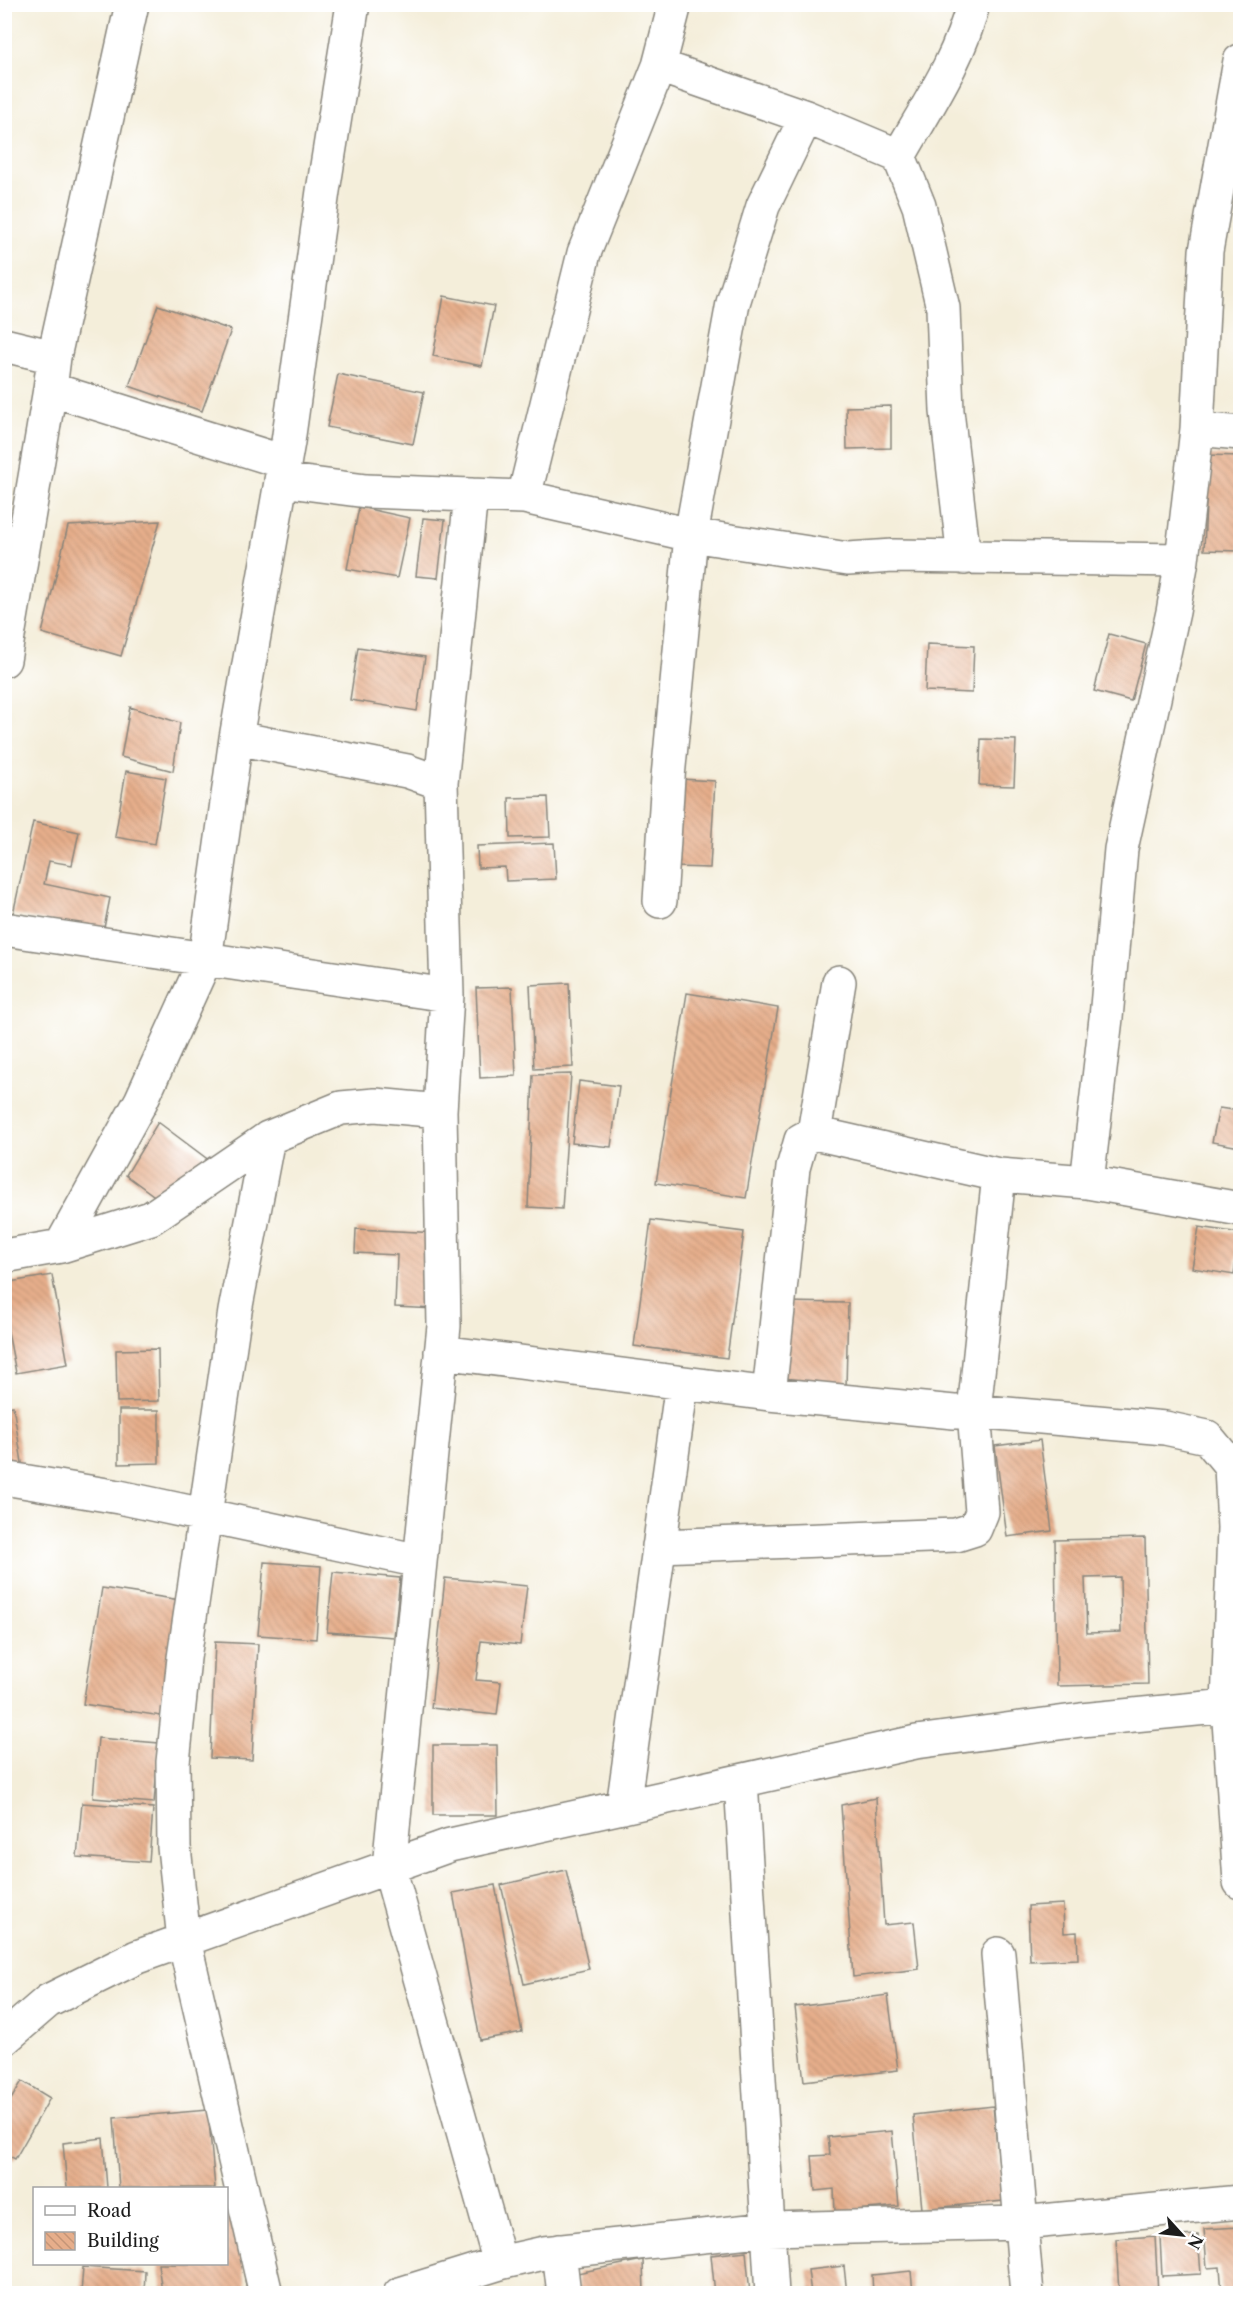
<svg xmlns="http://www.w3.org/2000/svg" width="1245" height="2298" viewBox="0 0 1245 2298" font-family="'Libre Caslon Text',serif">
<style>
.building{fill:url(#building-back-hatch);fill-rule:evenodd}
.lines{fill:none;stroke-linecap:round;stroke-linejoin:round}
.minor-casing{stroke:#88857b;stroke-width:36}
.minor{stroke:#fff;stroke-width:33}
</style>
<defs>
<pattern id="building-back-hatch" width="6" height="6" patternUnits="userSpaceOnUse" patternTransform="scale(1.5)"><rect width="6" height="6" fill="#e6ae8b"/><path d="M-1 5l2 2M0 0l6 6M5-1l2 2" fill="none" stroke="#c59577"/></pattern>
</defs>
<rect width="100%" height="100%" fill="#fff"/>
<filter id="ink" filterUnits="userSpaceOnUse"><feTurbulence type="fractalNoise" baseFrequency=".0167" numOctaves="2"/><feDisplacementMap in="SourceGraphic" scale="12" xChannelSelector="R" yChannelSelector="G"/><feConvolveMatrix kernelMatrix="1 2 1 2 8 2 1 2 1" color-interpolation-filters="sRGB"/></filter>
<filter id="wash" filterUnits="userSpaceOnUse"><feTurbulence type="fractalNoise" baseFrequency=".008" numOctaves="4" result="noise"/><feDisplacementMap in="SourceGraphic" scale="24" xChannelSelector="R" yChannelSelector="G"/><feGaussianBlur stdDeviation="1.35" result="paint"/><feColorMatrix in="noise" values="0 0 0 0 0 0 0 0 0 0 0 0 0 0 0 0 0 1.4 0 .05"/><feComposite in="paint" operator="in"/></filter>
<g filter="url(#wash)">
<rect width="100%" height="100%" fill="#f4eeda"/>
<g id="blocks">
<path class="building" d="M 444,296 L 494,306 L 482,366 L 433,356 Z
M 158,305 L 231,330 L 202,411 L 129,386 Z
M 338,374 L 424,392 L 413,444 L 327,427 Z
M 891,406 L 891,448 L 847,449 L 846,407 Z
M 1208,455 L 1240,456 L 1240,551 L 1204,550 Z
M 359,507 L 410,518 L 397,578 L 347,569 Z
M 423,518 L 445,520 L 438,578 L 416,576 Z
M 160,521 L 121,656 L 42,633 L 68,526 Z
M 1109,634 L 1146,644 L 1131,701 L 1094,691 Z
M 927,644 L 974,646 L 972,693 L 925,691 Z
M 358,647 L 425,657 L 417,711 L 350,700 Z
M 130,707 L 180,723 L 173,771 L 121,757 Z
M 981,739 L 1016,740 L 1014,786 L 979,785 Z
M 126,771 L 166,778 L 155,844 L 115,837 Z
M 680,779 L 715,781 L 710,868 L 675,867 Z
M 548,797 L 550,837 L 510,838 L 509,798 Z
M 33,822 L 79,832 L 72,865 L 49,861 L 44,884 L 110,898 L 103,933 L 13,914 Z
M 554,843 L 556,879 L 506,881 L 505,867 L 478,868 L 477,846 Z
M 569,983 L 573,1067 L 534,1069 L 530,985 Z
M 512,987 L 516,1076 L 480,1078 L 476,988 Z
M 687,993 L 778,1008 L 746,1198 L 656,1183 Z
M 571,1074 L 562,1209 L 528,1207 L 533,1075 Z
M 579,1081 L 619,1086 L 611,1147 L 572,1143 Z
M 1219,1108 L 1240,1111 L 1240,1147 L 1212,1142 Z
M 158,1122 L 218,1167 L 164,1203 L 126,1175 Z
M 651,1220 L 744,1232 L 727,1358 L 634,1346 Z
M 1199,1227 L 1240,1233 L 1234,1275 L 1192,1268 Z
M 356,1229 L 439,1233 L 436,1309 L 395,1307 L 397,1255 L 355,1253 Z
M 52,1275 L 68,1364 L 16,1373 L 4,1311 L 4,1283 Z
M 781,1302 L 848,1303 L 846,1388 L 780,1387 Z
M 158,1349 L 159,1401 L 117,1402 L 116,1350 Z
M 13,1406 L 23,1469 L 4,1472 L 4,1408 Z
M 119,1410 L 159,1410 L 159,1463 L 119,1464 Z
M 1040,1440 L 1052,1531 L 1007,1537 L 995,1446 Z
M 1145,1538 L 1148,1684 L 1057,1686 L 1055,1540 ZM 1120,1577 L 1121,1632 L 1087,1633 L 1085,1578 Z
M 264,1562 L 321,1566 L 316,1639 L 258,1635 Z
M 333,1572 L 400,1578 L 394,1637 L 327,1632 Z
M 445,1578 L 527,1586 L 520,1645 L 481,1641 L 476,1680 L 501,1682 L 497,1715 L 431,1708 Z
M 102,1588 L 180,1600 L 161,1716 L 83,1704 Z
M 215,1642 L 258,1644 L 252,1760 L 210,1758 Z
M 98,1738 L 159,1743 L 154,1803 L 93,1798 Z
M 433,1745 L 497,1745 L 498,1815 L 433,1815 Z
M 876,1798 L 884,1925 L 914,1922 L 919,1969 L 853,1977 L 841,1805 Z
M 82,1803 L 153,1808 L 149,1862 L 77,1857 Z
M 566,1870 L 589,1969 L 524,1984 L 501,1885 Z
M 495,1885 L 522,2032 L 480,2040 L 453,1893 Z
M 1063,1904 L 1064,1933 L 1077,1932 L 1078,1959 L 1030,1961 L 1028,1906 Z
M 888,1995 L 898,2070 L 804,2081 L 795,2007 Z
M 22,2081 L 50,2098 L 15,2159 L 4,2153 L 4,2111 Z
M 993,2106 L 1003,2201 L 922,2209 L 913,2115 Z
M 208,2110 L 215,2188 L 119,2188 L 114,2118 Z
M 892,2131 L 899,2206 L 835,2212 L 834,2189 L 815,2191 L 812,2156 L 830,2155 L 828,2137 Z
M 103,2138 L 107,2188 L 67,2188 L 63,2143 Z
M 235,2202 L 247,2294 L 162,2292 L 158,2264 L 226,2264 L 226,2203 Z
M 1240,2227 L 1240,2294 L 1222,2294 L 1220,2267 L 1207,2268 L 1204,2229 Z
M 1198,2235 L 1201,2274 L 1162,2276 L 1160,2237 Z
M 1155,2236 L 1158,2294 L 1119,2294 L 1116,2239 Z
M 746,2251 L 750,2294 L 715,2294 L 711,2255 Z
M 643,2260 L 644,2294 L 578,2294 L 577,2273 Z
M 844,2266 L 847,2294 L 811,2294 L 808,2270 Z
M 83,2267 L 145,2271 L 144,2294 L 81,2294 Z
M 911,2271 L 913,2294 L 873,2294 L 872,2275 Z"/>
</g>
</g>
<g filter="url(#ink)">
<use href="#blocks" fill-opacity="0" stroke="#88857b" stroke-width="1.5"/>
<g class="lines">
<g class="minor-casing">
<path id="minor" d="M 659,66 L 806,117 L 899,156 L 919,206 L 943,308 L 947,411 L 964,558
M 899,156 C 926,108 960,59 973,4
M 4,345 L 54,357
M 50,389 L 284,462
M 1197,429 L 1240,433
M 281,480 L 366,491 L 524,497 L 691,535 L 848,559 L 893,556 L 1182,560
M 524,497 L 584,253 L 659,66 L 675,4
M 4,660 L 50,389 L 54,357 L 132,4
M 236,738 L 407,771 L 441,783 L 447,995 L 440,1111 L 444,1326 L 389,1867 L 500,2263
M 441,783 L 471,495
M 660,901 L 668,777 L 691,535 L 733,303 L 763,206 L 806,117
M 4,929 L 447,995
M 814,1133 L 839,982
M 1087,1182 L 1106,1018 L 1121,849 L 1173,612 L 1182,560 L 1197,429 L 1206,251 L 1240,61
M 61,1246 L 141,1101 L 205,960 L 236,738 L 288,442 L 323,191 L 353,4
M 4,1256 L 61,1246 L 151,1218 L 268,1138 L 341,1108 L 375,1105 L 440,1111
M 441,1352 L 769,1394 L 954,1412 L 974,1411 L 1165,1428 L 1207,1437 L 1231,1466 L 1234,1528 L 1228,1706 L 1240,1882
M 769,1394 L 793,1168 L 801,1140 L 814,1133 L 999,1175 L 1087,1182 L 1240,1209
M 4,1478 L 119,1497 L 420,1561
M 659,1546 L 956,1535 L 975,1529 L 982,1512 L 974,1411 L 999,1175
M 741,1781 L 772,2294
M 623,1807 L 682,1383
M 998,1954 L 1027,2294
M 4,2039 L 48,2001 L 137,1957 L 450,1845 L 916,1742 L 1081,1720 L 1228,1706
M 559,2251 L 564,2294
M 266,2294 L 184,1940 L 174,1847 L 173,1762 L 184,1658 L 235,1311 L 268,1138
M 400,2294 L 500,2263 L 544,2253 L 768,2229 L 1021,2223 L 1240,2202"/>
</g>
<use href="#minor" class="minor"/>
</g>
</g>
<rect width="1245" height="2298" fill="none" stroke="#fff" stroke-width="24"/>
<rect x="33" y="2187" width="195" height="78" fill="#ffffff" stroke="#a4a4a4" stroke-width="1.5"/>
<rect x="45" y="2206" width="30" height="9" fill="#ffffff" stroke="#a4a4a4" stroke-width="1.5"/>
<text x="87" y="2217" font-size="18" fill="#1c1c1c">Road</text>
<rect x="45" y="2232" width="30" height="18" fill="url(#building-back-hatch)" stroke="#a4a4a4" stroke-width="1.5"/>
<text x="87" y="2247" font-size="18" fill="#1c1c1c">Building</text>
<g transform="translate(1182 2235) rotate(117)" stroke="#ffffff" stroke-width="4.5" paint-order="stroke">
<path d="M0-4.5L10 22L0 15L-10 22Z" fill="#1c1c1c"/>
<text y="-9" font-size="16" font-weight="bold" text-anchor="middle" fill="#1c1c1c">N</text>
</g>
</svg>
